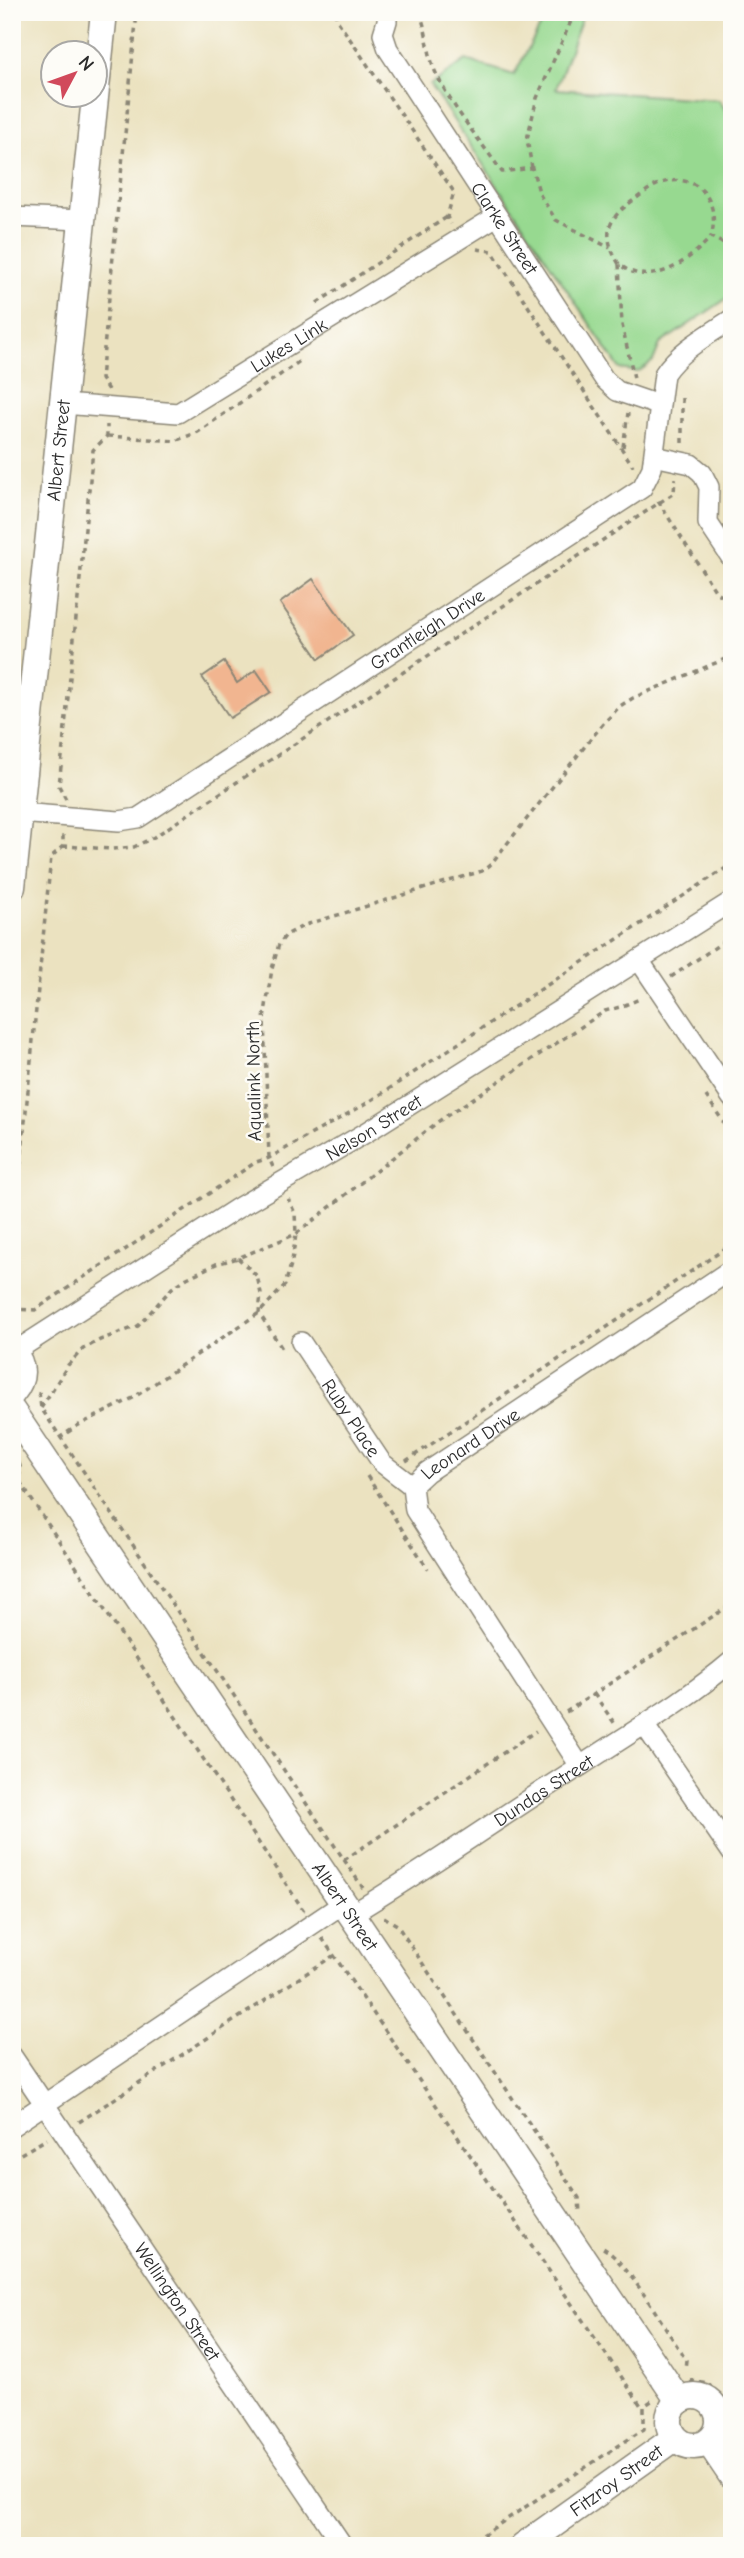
<svg xmlns="http://www.w3.org/2000/svg" width="744" height="2558" viewBox="0 0 744 2558" font-family="'Comic Neue',sans-serif">
<style>
.green{fill:#97d990;stroke:#61825e;stroke-width:2}
.building{fill:#f1b590}
.lines{fill:none;stroke-linecap:round;stroke-linejoin:round}
.street-casing{stroke:#8b8676;stroke-width:22}
.secondary-casing{stroke:#8b8676;stroke-width:29}
.path{stroke:#8b8676;stroke-width:3.5;stroke-dasharray:5 5;stroke-linecap:butt}
.street{stroke:#fff;stroke-width:19}
.secondary{stroke:#fff;stroke-width:26}
.labels{text-anchor:middle;stroke-width:5;stroke-linejoin:round;paint-order:stroke}
.street-label{font-size:19px;fill:#2b2b2b;stroke:#fdfcf7}
</style>
<rect width="100%" height="100%" fill="#fdfcf7"/>
<filter id="ink" filterUnits="userSpaceOnUse"><feTurbulence type="fractalNoise" baseFrequency=".0143" numOctaves="2"/><feDisplacementMap in="SourceGraphic" scale="14" xChannelSelector="R" yChannelSelector="G"/><feConvolveMatrix kernelMatrix="1 2 1 2 8 2 1 2 1" color-interpolation-filters="sRGB"/></filter>
<filter id="wash" filterUnits="userSpaceOnUse"><feTurbulence type="fractalNoise" baseFrequency=".00686" numOctaves="4" result="noise"/><feDisplacementMap in="SourceGraphic" scale="28" xChannelSelector="R" yChannelSelector="G"/><feGaussianBlur stdDeviation="1.57" result="paint"/><feColorMatrix in="noise" values="0 0 0 0 0 0 0 0 0 0 0 0 0 0 0 0 0 1.4 0 .05"/><feComposite in="paint" operator="in"/></filter>
<g filter="url(#wash)">
<rect width="100%" height="100%" fill="#ebe2c0"/>
<path class="green" d="M 548,12 L 584,12 L 556,89 L 719,100 L 732,120 L 732,295 L 660,344 L 653,361 L 638,372 L 620,369 L 430,85 L 466,60 L 514,75 Z"/>
<g id="blocks">
<path class="building" d="M 313,579 L 353,635 L 319,659 L 280,603 Z
M 224,662 L 237,683 L 256,670 L 271,692 L 230,718 L 202,677 Z"/>
</g>
</g>
<g filter="url(#ink)">
<use href="#blocks" fill-opacity="0" stroke="#8b8676" stroke-width="2"/>
<g class="lines">
<g class="street-casing">
<g id="street">
<path id="s1" d="M 387,21 L 383,34 L 388,49 L 604,379 L 617,391 L 658,405"/>
<path d="M 12,217 L 82,220"/>
<path id="s2" d="M 63,404 L 178,413 L 497,216"/>
<path d="M 654,456 L 691,464 L 702,473 L 709,487 L 708,523 L 732,559"/>
<path id="s3" d="M 20,813 L 119,821 L 138,818 L 642,488 L 652,468 L 664,374 C 680,350 708,335 732,319"/>
<path d="M 639,960 L 732,1098"/>
<path id="s4" d="M 301,1342 L 382,1463 L 412,1486"/>
<path id="s5" d="M 14,1352 L 236,1209 L 367,1132 L 732,901"/>
<path d="M 645,1726 L 732,1853"/>
<path id="s6" d="M 580,1766 L 415,1510 L 412,1486 L 427,1472 L 732,1269"/>
<path id="s7" d="M 352,1914 C 430,1867 505,1814 582,1765 C 633,1731 685,1701 732,1661"/>
<path id="s8" d="M 12,2056 L 343,2546"/>
<path d="M 12,2126 L 344,1903"/>
<path d="M 720,2417 L 732,2409"/>
</g>
</g>
<g class="secondary-casing">
<g id="secondary">
<path id="s9" d="M 12,887 L 104,12"/>
<path d="M 12,1351 C 24,1365 24,1379 12,1393"/>
<path id="s10" d="M 12,1411 L 679,2401"/>
<circle cx="694" cy="2421" r="25"/>
<path d="M 709,2442 L 732,2476"/>
<path id="s11" d="M 523,2546 L 675,2438"/>
</g>
</g>
<path class="path" d="M 335,12 L 337,20 L 454,192 L 447,217 L 451,224
M 419,12 C 428,31 427,52 435,71 C 451,107 480,140 502,172 L 532,168 L 540,195 L 556,220 L 610,248
M 532,168 L 527,139 L 537,98 L 575,12
M 477,249 L 492,251 L 633,466
M 619,264 C 601,235 607,218 634,200 C 642,194 652,186 662,183 C 699,171 721,203 711,237
M 317,303 L 447,217
M 634,378 L 622,325 L 619,264 C 650,290 688,262 711,237 L 732,248
M 108,390 L 101,379 L 137,12
M 108,436 L 175,441 L 198,432 L 300,361
M 682,443 L 682,394
M 623,447 L 628,413
M 658,501 L 716,592 L 732,602
M 66,799 L 59,786 L 93,450 L 107,436 L 107,425
M 63,846 L 112,849 L 134,847 L 154,837 L 674,493 L 675,478
M 671,977 L 732,936
M 706,1096 L 732,1135
M 273,1167 L 269,1158 L 264,1019 L 272,969 L 279,944 L 286,935 L 305,925 L 482,871 L 490,865 L 602,725 L 620,706 L 633,698 L 732,656
M 12,1253 L 51,857 L 63,846 L 63,835
M 238,1258 L 257,1276 L 261,1294 L 259,1313 L 283,1350
M 12,1309 L 35,1310 L 256,1162 L 269,1158 L 369,1102 L 732,864
M 39,1392 L 41,1408 L 363,1888
M 41,1408 L 68,1365 L 83,1349 L 100,1340 L 138,1326 L 172,1288 L 187,1278 L 216,1264 L 238,1258 L 296,1234 L 439,1121 L 605,1011 L 620,1007 L 642,998
M 59,1438 L 77,1426 L 133,1398 L 259,1313 L 285,1285 L 292,1261 L 296,1234 L 295,1213 L 288,1199
M 406,1461 L 732,1244
M 19,1463 L 21,1470 L 18,1479 L 304,1911
M 12,1466 L 20,1462
M 367,1476 L 428,1569
M 594,1694 L 615,1724
M 566,1712 L 732,1604
M 344,1860 L 536,1731
M 384,1917 L 397,1925 L 579,2198 L 580,2214
M 322,1938 L 644,2410
M 79,2122 L 333,1956
M 12,2159 L 47,2139
M 603,2248 C 628,2262 668,2333 686,2360 L 685,2369
M 690,2380 L 708,2383 L 719,2399
M 466,2546 L 644,2429 L 644,2406 L 653,2400"/>
<use href="#street" class="street"/>
<use href="#secondary" class="secondary"/>
</g>
</g>
<g class="labels">
<g class="street-label">
<text dy="7" stroke="none"><textPath href="#s1" startOffset="243">Clarke Street</textPath></text>
<text dy="7" stroke="none"><textPath href="#s2" startOffset="245">Lukes Link</textPath></text>
<text dy="7" stroke="none"><textPath href="#s9" startOffset="439">Albert Street</textPath></text>
<text dy="7" stroke="none"><textPath href="#s3" startOffset="464">Grantleigh Drive</textPath></text>
<text transform="translate(253 1081) rotate(-91)" y="7">Aqualink North</text>
<text dy="7" stroke="none"><textPath href="#s5" startOffset="424">Nelson Street</textPath></text>
<text dy="7" stroke="none"><textPath href="#s4" startOffset="91">Ruby Place</textPath></text>
<text dy="7" stroke="none"><textPath href="#s6" startOffset="401">Leonard Drive</textPath></text>
<text dy="7" stroke="none"><textPath href="#s7" startOffset="228">Dundas Street</textPath></text>
<text dy="7" stroke="none"><textPath href="#s10" startOffset="597">Albert Street</textPath></text>
<text dy="7" stroke="none"><textPath href="#s8" startOffset="296">Wellington Street</textPath></text>
<text dy="7" stroke="none"><textPath href="#s11" startOffset="114">Fitzroy Street</textPath></text>
</g>
</g>
<rect width="744" height="2558" fill="none" stroke="#fdfcf7" stroke-width="42"/>
<g transform="translate(74 74) rotate(49)"><circle r="33" fill="#fdfcf7" stroke="#a9a8a5" stroke-width="2"/>
<path d="M0-5L12 26L0 18L-12 26Z" fill="#d1495b"/>
<text y="-10" font-size="19" font-weight="bold" text-anchor="middle" fill="#2b2b2b">N</text>
</g>
</svg>
